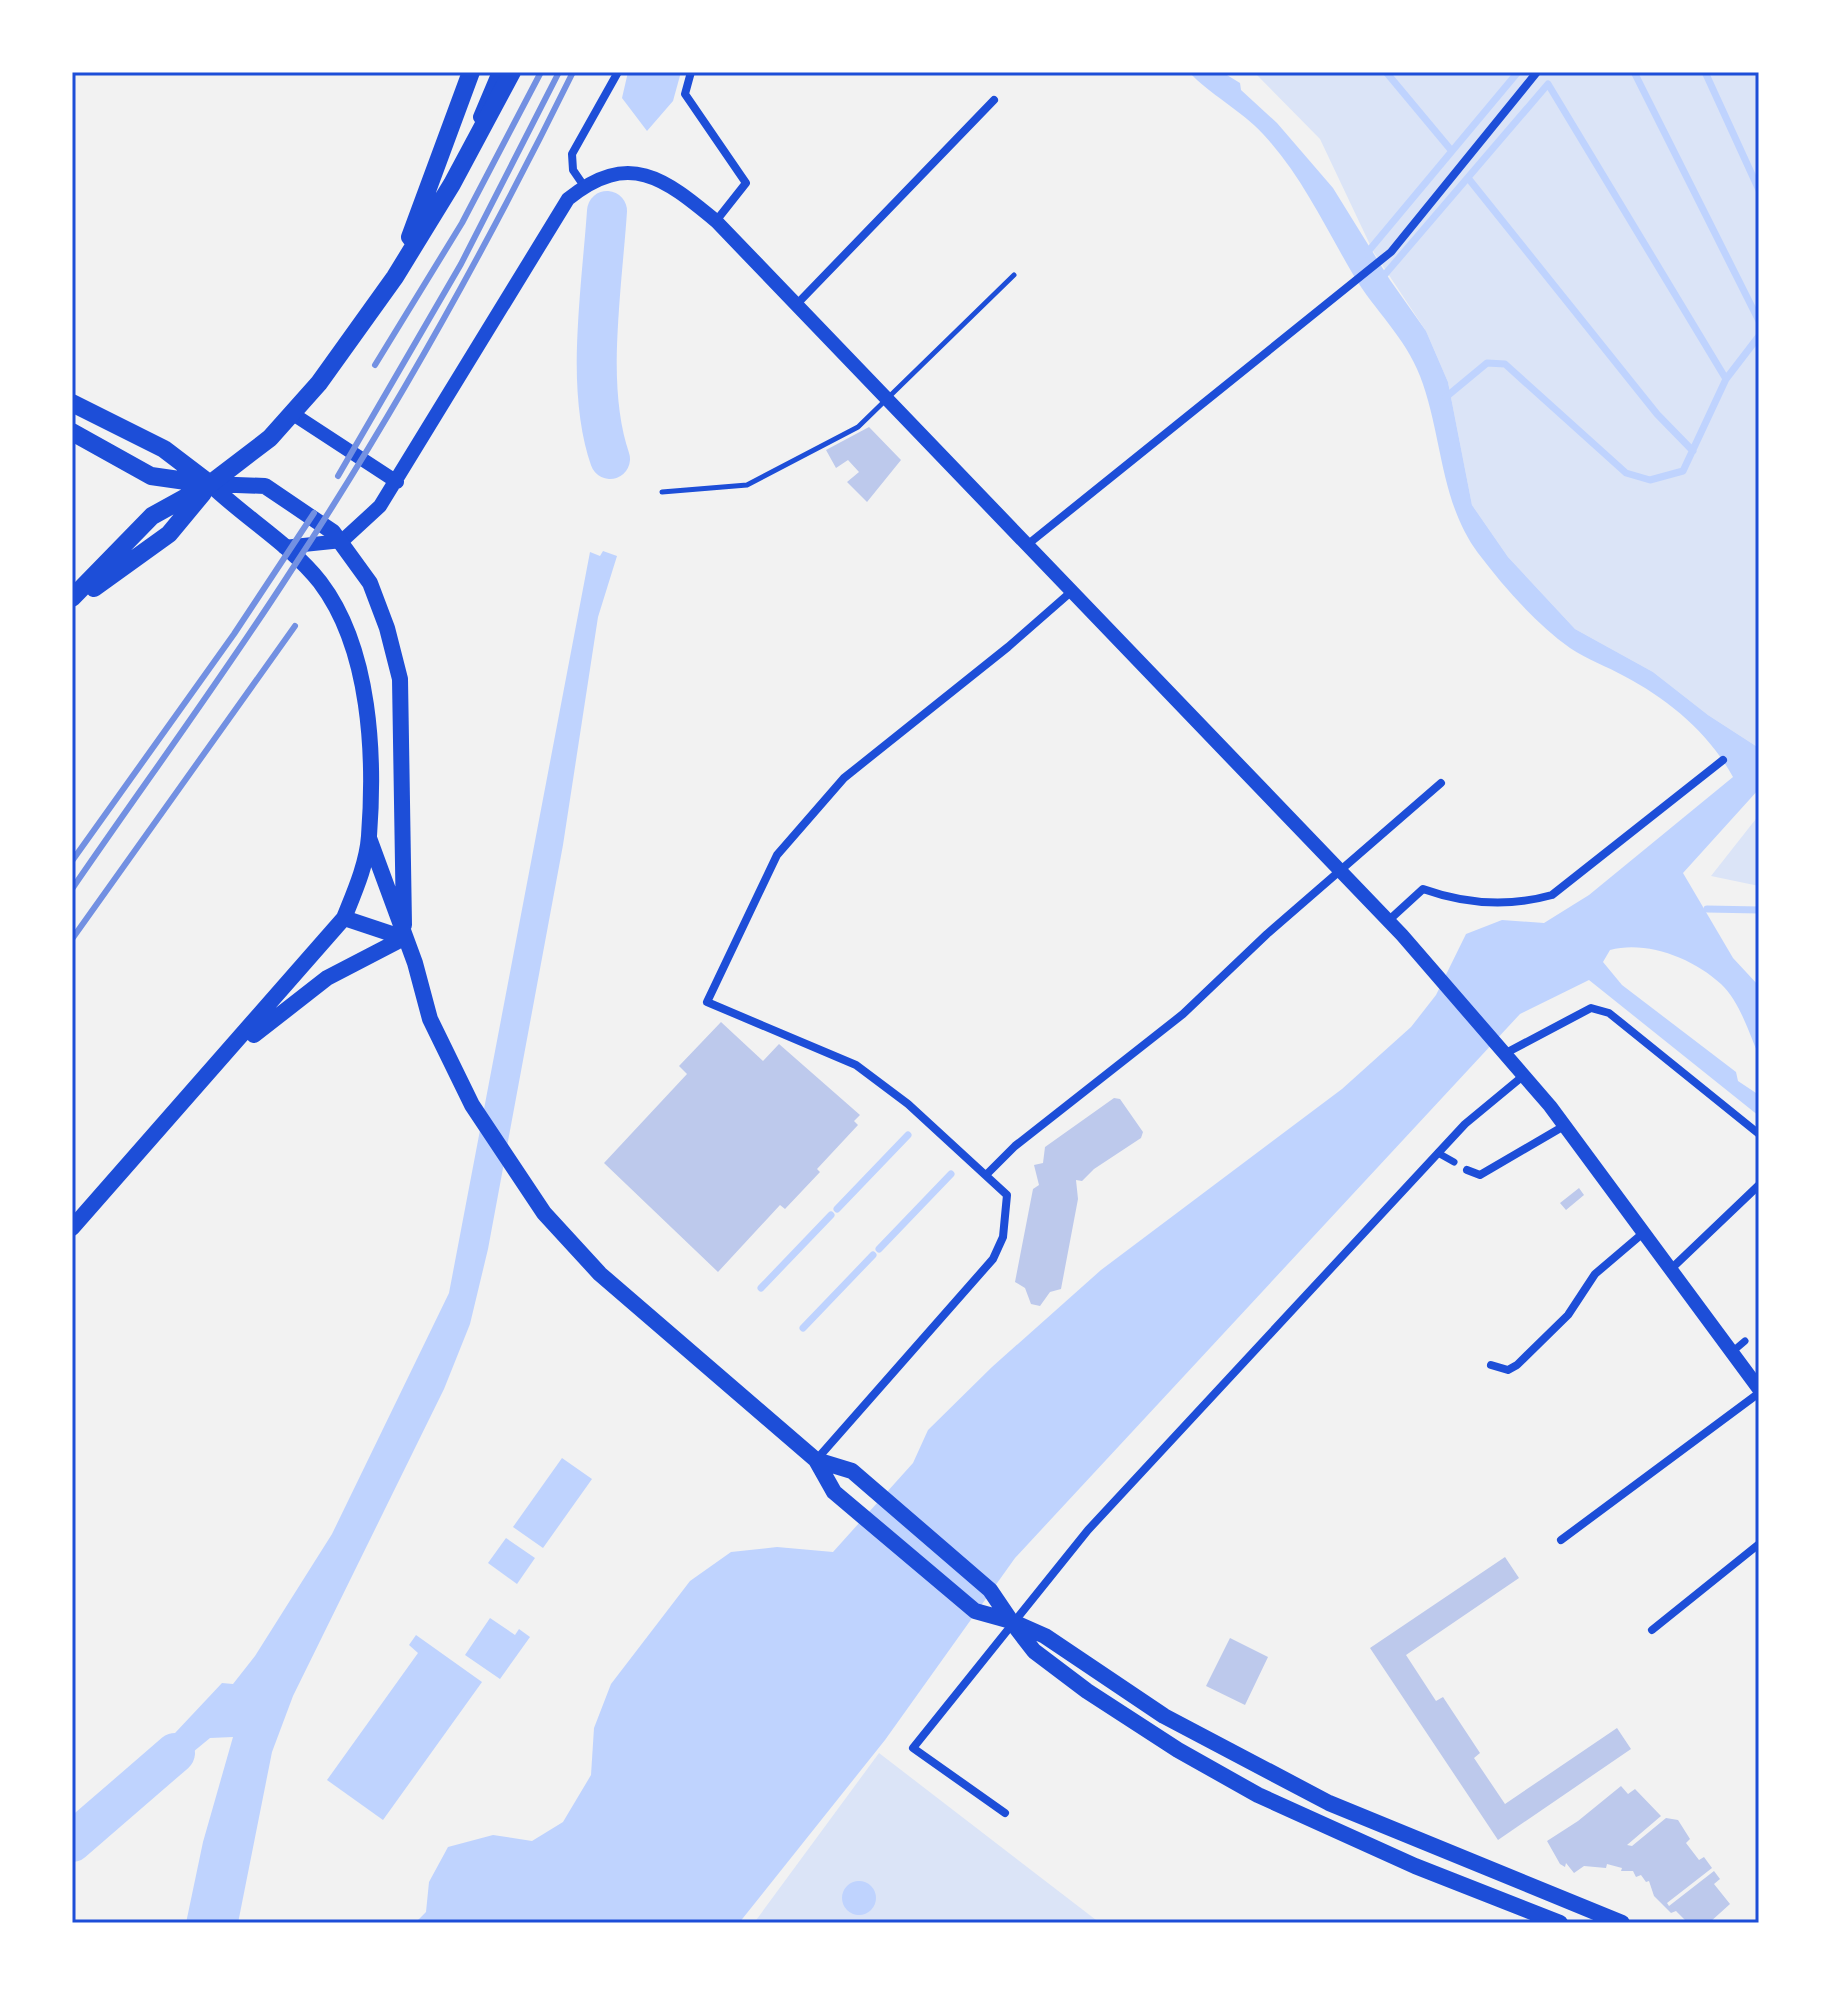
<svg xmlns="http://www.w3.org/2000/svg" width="1831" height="1995" viewBox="0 0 1831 1995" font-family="Quicksand,sans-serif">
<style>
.green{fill:#dbe4f7}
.water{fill:#bfd3fe}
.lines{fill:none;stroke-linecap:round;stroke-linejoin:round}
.stream{stroke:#bfd3fe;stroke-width:7}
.river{stroke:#bfd3fe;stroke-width:40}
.building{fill:#bdc9ec}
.service{stroke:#1d4ed8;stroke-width:5}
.pedestrian{stroke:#1d4ed8;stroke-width:7}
.minor{stroke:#1d4ed8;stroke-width:8}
.tertiary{stroke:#1d4ed8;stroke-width:14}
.secondary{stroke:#1d4ed8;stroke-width:16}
.primary{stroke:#1d4ed8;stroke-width:18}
.rail{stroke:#7290e2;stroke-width:6}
.neatline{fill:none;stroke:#1d4ed8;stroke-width:3}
</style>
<rect width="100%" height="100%" fill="#f2f2f2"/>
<path class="green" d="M 1254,72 L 1759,72 L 1759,748 L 1708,715 L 1653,672 L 1575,629 L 1508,557 L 1472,505 L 1448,382 L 1426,331 L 1373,251 L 1320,139 Z
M 1759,815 L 1759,886 L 1711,876 Z
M 879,1753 L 1100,1923 L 754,1923 Z"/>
<path class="water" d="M 628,72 L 681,72 L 673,101 L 647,131 L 622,98 Z
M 1189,72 L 1222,72 L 1240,83 L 1241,90 L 1277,123 L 1333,188 L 1390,280 L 1426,331 L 1448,382 L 1472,505 L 1508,557 L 1575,629 L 1653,672 L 1708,715 L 1759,748 L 1759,789 L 1683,873 L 1733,958 L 1759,986 L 1759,1056 C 1749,1033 1740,1002 1721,984 C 1693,958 1646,940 1610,950 L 1603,962 L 1622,985 L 1736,1072 L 1738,1081 L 1759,1095 L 1759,1116 L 1589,980 L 1520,1014 L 1015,1558 L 885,1740 L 739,1923 L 415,1923 L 426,1912 L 429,1882 L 448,1847 L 493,1835 L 532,1841 L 563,1822 L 591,1775 L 594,1728 L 611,1684 L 690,1581 L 731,1552 L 777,1547 L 833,1552 L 913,1463 L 928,1430 L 992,1367 L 1101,1270 L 1342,1089 L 1411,1027 L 1436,995 L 1466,934 L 1502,920 L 1544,923 L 1589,895 L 1733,777 C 1709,733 1668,699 1624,676 C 1606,666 1588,660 1570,648 C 1535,623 1504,587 1478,553 C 1439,500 1443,436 1420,376 C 1405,337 1375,311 1354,276 C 1325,227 1302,176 1263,134 C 1241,110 1209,94 1189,72 Z
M 603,551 L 617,556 L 598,617 L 563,845 L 488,1249 L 470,1324 L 444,1389 L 293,1696 L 272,1752 L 238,1923 L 186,1923 L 203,1842 L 233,1737 L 210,1738 L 142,1794 L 129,1782 L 222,1683 L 233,1684 L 255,1656 L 332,1534 L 449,1293 L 590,552 L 600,556 Z
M 562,1458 L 592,1479 L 543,1548 L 513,1527 Z
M 506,1538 L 535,1558 L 517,1584 L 488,1563 Z
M 490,1618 L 515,1635 L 519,1629 L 530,1637 L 500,1679 L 465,1655 Z
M 416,1635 L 482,1682 L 383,1820 L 327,1780 L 418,1653 L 409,1645 Z
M842 1898a17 17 0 1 1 34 0a17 17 0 1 1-34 0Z"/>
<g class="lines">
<path class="stream" d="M 1386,72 L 1451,150
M 1634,72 L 1759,321
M 1705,72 L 1759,190
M 1468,178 L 1657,414 L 1693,451
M 1366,254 L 1518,72
M 1381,279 L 1548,84 L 1726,379
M 1446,397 L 1487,363 L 1505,364 L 1626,473 L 1650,480 L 1683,471 L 1726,379 L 1759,336
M 1707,909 L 1759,910
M 837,1209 L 908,1135
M 879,1249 L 951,1174
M 761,1288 L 831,1215
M 803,1328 L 873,1255"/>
<path class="river" d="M 607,211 C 602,287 585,387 610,459
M 72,1842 L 175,1753"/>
</g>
<path class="building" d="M 869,427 L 901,460 L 867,502 L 847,482 L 859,472 L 848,460 L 836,468 L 826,450 Z
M 721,1022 L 763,1061 L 779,1044 L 860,1115 L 854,1121 L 858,1125 L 817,1169 L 820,1172 L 785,1209 L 780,1205 L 718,1272 L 604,1163 L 687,1074 L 679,1066 Z
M 1114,1098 L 1120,1099 L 1143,1132 L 1141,1138 L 1094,1169 L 1082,1181 L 1076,1180 L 1078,1199 L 1061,1289 L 1050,1292 L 1040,1306 L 1031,1304 L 1025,1288 L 1015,1282 L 1033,1189 L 1039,1185 L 1034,1165 L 1043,1163 L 1045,1147 Z
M 1579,1188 L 1584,1195 L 1566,1210 L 1560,1203 Z
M 1505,1557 L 1519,1578 L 1406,1655 L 1436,1701 L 1443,1697 L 1480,1753 L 1474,1758 L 1505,1804 L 1617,1728 L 1631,1749 L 1498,1840 L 1370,1648 Z
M 1230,1638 L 1268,1657 L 1245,1705 L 1206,1686 Z
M 1621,1786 L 1628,1794 L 1635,1789 L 1661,1816 L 1627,1845 L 1632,1846 L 1666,1818 L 1678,1820 L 1690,1839 L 1686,1843 L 1699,1860 L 1704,1857 L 1712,1868 L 1667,1903 L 1669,1906 L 1714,1871 L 1720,1879 L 1714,1884 L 1730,1904 L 1709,1923 L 1688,1923 L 1676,1911 L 1671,1913 L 1654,1896 L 1649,1881 L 1646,1882 L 1641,1875 L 1636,1877 L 1633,1871 L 1621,1871 L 1622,1868 L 1607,1864 L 1606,1868 L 1584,1866 L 1574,1873 L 1566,1863 L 1565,1867 L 1560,1864 L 1547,1841 L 1578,1821 Z"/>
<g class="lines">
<path class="service" d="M 662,492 L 747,485 L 858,427 L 1014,275"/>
<path class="pedestrian" d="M 1438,1153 L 1454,1162
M 1732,1352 L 1745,1341"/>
<path class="minor" d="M 691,72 L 685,94 L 746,183 L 716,221
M 584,186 L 573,170 L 572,154 L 618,72
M 796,305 L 994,100
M 1027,545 L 1391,252 L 1537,72
M 1388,921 L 1423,889 C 1465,904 1509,907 1552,895 L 1723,760
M 1504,1054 L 1591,1008 L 1609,1013 L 1759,1134
M 1467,1170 L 1480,1175 L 1564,1126
M 987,1174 L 1015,1146 L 1183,1014 L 1267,934 L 1441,783
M 1670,1270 L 1759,1185
M 1491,1365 L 1508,1370 L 1517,1365 L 1568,1315 L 1595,1274 L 1642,1234
M 817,1459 L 993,1259 L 1003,1237 L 1007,1195 L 908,1104 L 856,1065 L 707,1002 L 777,855 L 844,778 L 1008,647 L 1072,591
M 1561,1540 L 1759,1393
M 1652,1630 L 1759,1544
M 1005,1813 L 913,1748 L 1088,1530 L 1465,1124 L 1523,1076"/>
<path class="tertiary" d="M 480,117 L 499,72
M 293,414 L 397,482
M 284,547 L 342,541 L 380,506 L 568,199 C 629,150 664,178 716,221 L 1402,935 L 1550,1106 L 1759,1389"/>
<path class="secondary" d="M 210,484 L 265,486 L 333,532 L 370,583 L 387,628 L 400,679 L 404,925
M 369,838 L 415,963 L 430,1019 L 472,1105 L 544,1213 L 600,1274 L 816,1460 L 834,1492 L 975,1611 L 1011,1621 L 1034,1651 L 1087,1691 L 1178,1750 L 1258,1795 L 1415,1866 L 1560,1923
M 344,918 L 404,938
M 254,1035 L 327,978 L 404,938
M 72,1228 L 344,918 C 354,893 367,864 369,836 C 375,756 371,649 320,582 C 290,544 245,518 210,484
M 816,1460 L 852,1471 L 990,1590 L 1011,1621 L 1045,1636 L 1164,1716 L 1329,1803 L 1622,1923"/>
<path class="primary" d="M 410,237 L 471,72
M 72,403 L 164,449 L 210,484
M 72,432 L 151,476 L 207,484
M 94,588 L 169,534 L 203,493
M 72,598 L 152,516 L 210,484 L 270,438 L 319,383 L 395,277 L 452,184 L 512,72"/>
<path class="rail" d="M 375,365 L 462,223 L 541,72
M 338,476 L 461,264 L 559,72
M 72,861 L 234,634 L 314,513
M 72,889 C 144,784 220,681 289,574 C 395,413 488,245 573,72
M 72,939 L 295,626"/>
</g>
<rect width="1831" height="1995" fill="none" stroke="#ffffff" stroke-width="148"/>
<rect x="74" y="74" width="1683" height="1847" class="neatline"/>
</svg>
